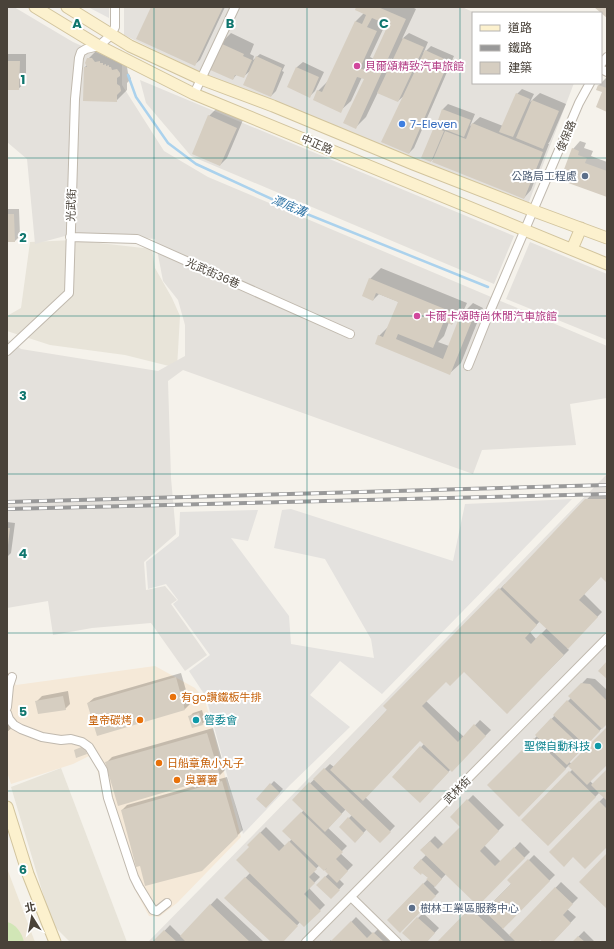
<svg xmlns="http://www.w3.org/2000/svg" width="614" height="949" viewBox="0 0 614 949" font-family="Poppins,'Noto Sans TC',sans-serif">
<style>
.residential{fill:#e8e4d9}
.commercial{fill:#f5e9d8}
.industrial{fill:#e4e1dc}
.education{fill:#ede6d6}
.green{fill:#d1e6b6}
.parking{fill:#e4e2df}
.shadow{fill:#0003;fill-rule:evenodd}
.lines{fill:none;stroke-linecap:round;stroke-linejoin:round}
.stream{stroke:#abd2ed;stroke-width:2.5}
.building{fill:#d6cec1;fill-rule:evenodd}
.street-casing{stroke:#c0b9ae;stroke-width:10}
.secondary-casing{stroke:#d2c49d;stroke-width:13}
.street{stroke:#fff;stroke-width:8}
.secondary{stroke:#fcf1ce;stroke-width:11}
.rail-casing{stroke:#999;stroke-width:4}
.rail{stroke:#fff;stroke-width:2.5;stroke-dasharray:8;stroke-linecap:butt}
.grid{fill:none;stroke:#0f766e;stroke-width:1;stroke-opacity:0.55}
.hotel-dot{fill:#d1479c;stroke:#fff;stroke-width:1.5}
.shop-dot{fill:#3f7fe0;stroke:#fff;stroke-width:1.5}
.service-dot{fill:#5c6f8a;stroke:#fff;stroke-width:1.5}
.food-dot{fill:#e8710a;stroke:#fff;stroke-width:1.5}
.culture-dot{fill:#0f9aa8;stroke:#fff;stroke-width:1.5}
.labels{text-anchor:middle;stroke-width:4;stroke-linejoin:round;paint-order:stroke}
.hotel-label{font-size:11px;fill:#b23c85;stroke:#fff;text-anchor:start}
.shop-label{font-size:11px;fill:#366cbe;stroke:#fff;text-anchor:start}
.street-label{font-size:11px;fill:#494239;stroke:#fff}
.service-label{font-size:11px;fill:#4e5e75;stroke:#fff;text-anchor:end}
.food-label{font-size:11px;fill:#c56008;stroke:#fff;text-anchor:start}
.culture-label{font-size:11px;fill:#0d838f;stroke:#fff;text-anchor:start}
.water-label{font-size:12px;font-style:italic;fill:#3578a8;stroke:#fff}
.grid-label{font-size:13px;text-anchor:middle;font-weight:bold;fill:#0f766e;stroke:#fff;stroke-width:4;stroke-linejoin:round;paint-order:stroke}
</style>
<rect width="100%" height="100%" fill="#f5f2eb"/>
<path class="residential" d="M 73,240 L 152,249 L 155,268 L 172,298 L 180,316 L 177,368 L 125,355 L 50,345 L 7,331 L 7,316 L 21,308 L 30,242 Z
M 61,768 L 127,942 L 70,942 L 52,924 L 11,787 Z"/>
<path class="commercial" d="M 155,666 L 195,688 L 205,700 L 241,837 L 177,903 L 159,917 L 149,916 L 134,888 L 116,837 L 103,793 L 95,761 L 91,755 L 73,764 L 11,784 L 7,772 L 7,671 L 16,685 Z"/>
<path class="industrial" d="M 7,7 L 14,7 L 73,42 L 122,64 L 122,85 L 164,151 L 208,177 L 607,346 L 607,398 L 570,404 L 576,445 L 482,450 L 473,474 L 183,370 L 168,381 L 171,478 L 176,534 L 144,562 L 146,590 L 165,586 L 177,600 L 171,604 L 207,655 L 185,671 L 151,623 L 92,628 L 53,635 L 48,601 L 7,608 L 7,339 L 21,349 L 158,371 L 185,356 L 185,325 L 178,300 L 163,281 L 155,239 L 76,233 L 35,244 L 27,159 L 7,142 Z
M 124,7 L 462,7 L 475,13 L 473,13 L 473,83 L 574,83 L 527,207 L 212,78 L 124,35 Z
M 140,80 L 514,236 L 494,284 L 191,156 L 146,103 Z
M 530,242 L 607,274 L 607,340 L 506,299 Z
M 607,474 L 607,942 L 148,942 Z"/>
<path class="education" d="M 7,867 L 8,871 L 35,942 L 7,942 Z"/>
<path class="green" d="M 7,922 C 16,924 22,933 24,942 L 7,942 Z"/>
<path class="parking" d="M 88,7 L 109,7 L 109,18 Z
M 572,499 L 382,694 L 340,661 L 310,695 L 350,727 L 290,785 L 243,834 L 206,697 L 189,671 L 210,655 L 173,604 L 178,600 L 166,584 L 148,589 L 146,562 L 179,536 L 180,512 L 258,510 L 248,541 L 231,538 L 289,616 L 291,644 L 374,658 L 371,639 L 325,559 L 274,548 L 282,510 L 291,509 L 453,561 L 465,504 Z"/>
<path class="shadow" d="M 153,7 L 225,7 L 200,60 L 194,65 Z
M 357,7 L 412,7 L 416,9 L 402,39 L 409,33 L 428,42 L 423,54 L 431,46 L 454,56 L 414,148 L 409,153 L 405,95 L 398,101 L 378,92 L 366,117 L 355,128 L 365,79 L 362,77 L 351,101 L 340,111 L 318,91 L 329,80 L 356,21 L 364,13 ZM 386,23 L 389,24 L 374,59 L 370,57 Z
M 231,33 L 254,44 L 250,54 L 254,56 L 253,60 L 260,54 L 285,65 L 282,71 L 284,72 L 276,91 L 271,96 L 250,71 L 243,77 L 237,74 L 233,79 L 220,44 Z
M 98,49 L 130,64 L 127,67 L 128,73 L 130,76 L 131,79 L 127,83 L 127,90 L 116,101 L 85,67 L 87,65 L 87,60 Z
M 7,54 L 26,54 L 26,82 L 18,89 L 7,89 Z
M 303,62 L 324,72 L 315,91 L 310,96 L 289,87 L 297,67 Z
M 606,78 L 607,78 L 607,111 L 603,91 L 597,89 L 599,85 Z
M 522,89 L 534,94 L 530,102 L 540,93 L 566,104 L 550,141 L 548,144 L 549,144 L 531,190 L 524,198 L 437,155 L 431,161 L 435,128 L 438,125 L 443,109 L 448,104 L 475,114 L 470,126 L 480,117 L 503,126 L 517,94 Z
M 216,109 L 243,120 L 227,158 L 220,165 L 209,116 Z
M 580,141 L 586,143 L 584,148 L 593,151 L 591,156 L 607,162 L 607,196 L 562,180 L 573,149 Z
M 7,209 L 19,209 L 20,236 L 15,241 L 7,241 Z
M 381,268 L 467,303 L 462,314 L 473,303 L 483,308 L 461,363 L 450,373 L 379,336 L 389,326 L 399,302 L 379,294 L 373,300 L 370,279 ZM 462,313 L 449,346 L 438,342 L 444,336 L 449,322 L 452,324 Z
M 592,494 L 607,494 L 607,580 L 601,576 L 584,594 L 602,612 L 567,648 L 569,650 L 507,712 L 464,671 L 446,681 L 426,701 L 464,737 L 480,720 L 491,730 L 452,770 L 451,769 L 425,797 L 393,777 L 424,744 L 420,740 L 365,797 L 395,826 L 380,842 L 367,829 L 355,842 L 340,827 L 352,815 L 346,809 L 328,828 L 347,846 L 340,853 L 353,865 L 339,879 L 344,884 L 331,898 L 318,885 L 329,873 L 320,865 L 313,871 L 320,877 L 309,888 L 325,905 L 304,926 L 300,922 L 282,942 L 272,942 L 226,898 L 250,873 L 250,847 L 248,845 L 266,827 L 285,846 L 292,839 L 284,831 L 304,810 L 293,800 L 330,764 L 334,767 L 500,589 L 505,584 L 506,585 ZM 540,621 L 547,628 L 536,639 L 530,632 Z
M 7,522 L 15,523 L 11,553 L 7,557 Z
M 181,673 L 190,704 L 185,709 L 88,703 L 94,698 Z
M 587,678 L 595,679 L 607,690 L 607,723 L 569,762 L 572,764 L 607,728 L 607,763 L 590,781 L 593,784 L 607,770 L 607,846 L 573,856 L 550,852 L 604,797 L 599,793 L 548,845 L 522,820 L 573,769 L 569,765 L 519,816 L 488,785 L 537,736 L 555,715 L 554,715 L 571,698 L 570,696 Z
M 68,691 L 70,704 L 65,709 L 37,701 L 42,696 Z
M 202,710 L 205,721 L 202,724 L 190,716 L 193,713 Z
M 7,711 L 13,727 L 7,732 Z
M 213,728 L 225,770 L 219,776 L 107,762 L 112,757 Z
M 227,777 L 243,830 L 202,870 L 122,810 L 127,805 Z
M 274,781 L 283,789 L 266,807 L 257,799 Z
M 473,795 L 504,825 L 484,845 L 501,862 L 520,842 L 530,852 L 477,905 L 484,911 L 512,883 L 509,880 L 534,855 L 555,875 L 502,928 L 510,936 L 561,882 L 578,898 L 567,909 L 576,917 L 552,942 L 544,942 L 540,938 L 537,942 L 439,942 L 477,903 L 446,874 L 434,887 L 439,892 L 400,931 L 388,920 L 429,878 L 414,867 L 426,855 L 421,850 L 435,836 L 444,845 L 462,827 L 451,817 Z
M 217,898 L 264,942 L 154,942 L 170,925 L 181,936 Z
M 423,913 L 439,928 L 426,942 L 413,942 L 418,918 Z
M 356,917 L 373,934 L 379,928 L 394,942 L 329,942 L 331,940 L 332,942 Z
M 584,931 L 595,942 L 573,942 Z"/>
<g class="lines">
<path class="stream" d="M 128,75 L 136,97 L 168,143 L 196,164 L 287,206 L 488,287"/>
</g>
<path class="building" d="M 151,7 L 223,7 L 195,66 L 136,39 Z
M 356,7 L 378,7 L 406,19 L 356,129 L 343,123 L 364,79 L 357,77 L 341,113 L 313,100 L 317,90 L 322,92 L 355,21 L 362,24 L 366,15 L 355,10 ZM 372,18 L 388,25 L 367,71 L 360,68 L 377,31 L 367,27 Z
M 594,7 L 607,7 L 607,18 Z
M 403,38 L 424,47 L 398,102 L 377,93 Z
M 220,43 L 244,54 L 243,56 L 252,60 L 244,78 L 235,75 L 233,80 L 208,69 Z
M 425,50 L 449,61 L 409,154 L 381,142 Z
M 256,56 L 282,68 L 271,97 L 243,85 Z
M 87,58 L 92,58 L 95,62 L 100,61 L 100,63 L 103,63 L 103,65 L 106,64 L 106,66 L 109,65 L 109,67 L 111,67 L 112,70 L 117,69 L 120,73 L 120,76 L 117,78 L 117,84 L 120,86 L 121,91 L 117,95 L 117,102 L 83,101 L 84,67 L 87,67 L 85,63 Z
M 7,61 L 20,61 L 19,90 L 7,90 Z
M 296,67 L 319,77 L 310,98 L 287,87 Z
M 598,85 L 607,88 L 607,112 L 596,107 L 602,92 L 596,90 Z
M 516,93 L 530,99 L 513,137 L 499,132 Z
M 532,100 L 559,111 L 543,149 L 516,138 Z
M 442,109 L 471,120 L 464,137 L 436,126 Z
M 208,115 L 237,128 L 220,166 L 192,154 Z
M 472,123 L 543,152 L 524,199 L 432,162 L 445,131 L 466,139 Z
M 434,127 L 444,131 L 431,162 L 421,158 Z
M 572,148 L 579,151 L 578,155 L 587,158 L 585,163 L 607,171 L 607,197 L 560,180 Z
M 7,214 L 14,214 L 15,242 L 7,242 Z
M 369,278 L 457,314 L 452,325 L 444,321 L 433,348 L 398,334 L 396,339 L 443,359 L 461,313 L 473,318 L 450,375 L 375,344 L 378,335 L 383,337 L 398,302 L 376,293 L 373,301 L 362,296 Z
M 585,499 L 607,499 L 607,581 L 606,582 L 601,577 L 579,600 L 598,617 L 568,649 L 502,587 Z
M 7,528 L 10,528 L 8,545 L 7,545 Z
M 499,588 L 537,625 L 525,638 L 531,644 L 541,633 L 564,655 L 507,714 L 464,672 L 450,686 L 446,682 L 422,706 L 458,742 L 474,724 L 486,736 L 452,772 L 420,741 L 363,801 L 330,770 L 387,710 L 383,706 Z
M 607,661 L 607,679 L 598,671 Z
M 176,677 L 185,710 L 97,736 L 87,703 Z
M 581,683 L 590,684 L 607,701 L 607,724 L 602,729 L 568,696 Z
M 63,696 L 66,710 L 38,714 L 35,701 Z
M 567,700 L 600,731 L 586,746 L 553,715 Z
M 199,713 L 203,725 L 192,728 L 188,716 Z
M 551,718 L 583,748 L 567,765 L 535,735 Z
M 607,727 L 607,765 L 587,785 L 568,766 Z
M 207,733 L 220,776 L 118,806 L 105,762 Z
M 534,738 L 566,769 L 519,817 L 487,785 Z
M 84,746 L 87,754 L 76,758 L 74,750 Z
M 420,746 L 449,772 L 420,803 L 392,777 Z
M 324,768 L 391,832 L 380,843 L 313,779 Z
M 607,769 L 607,799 L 606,800 L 591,785 Z
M 569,771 L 596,797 L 548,846 L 521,820 Z
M 222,781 L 238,836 L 202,871 L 145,886 L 140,866 L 136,867 L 121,810 Z
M 309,782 L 342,814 L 325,832 L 292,800 Z
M 270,783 L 280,793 L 266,808 L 256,799 Z
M 467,799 L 499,831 L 480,851 L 495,866 L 514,847 L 525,858 L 478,906 L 420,850 L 430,841 L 438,849 L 460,827 L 450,817 Z
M 599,801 L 607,809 L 607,847 L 585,869 L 573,857 L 564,867 L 549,852 Z
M 301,812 L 343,852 L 336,859 L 348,871 L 337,883 L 325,871 L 327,868 L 324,871 L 282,831 Z
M 348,817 L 364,833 L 355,843 L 339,827 Z
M 260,832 L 279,851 L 289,841 L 317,869 L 309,877 L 315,883 L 304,894 L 321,911 L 304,927 L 236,860 L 249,847 L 247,845 Z
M 607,853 L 607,909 L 579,882 Z
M 421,859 L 442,879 L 435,887 L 426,879 L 428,878 L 422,873 L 421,875 L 413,868 Z
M 528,859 L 550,881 L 503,929 L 484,911 L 511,884 L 507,880 Z
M 325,876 L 340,890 L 331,899 L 316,885 Z
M 245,877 L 298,926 L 283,942 L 271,942 L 224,898 Z
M 423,883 L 436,896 L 400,933 L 387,920 Z
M 555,887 L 573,904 L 563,915 L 571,923 L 553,942 L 543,942 L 540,940 L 538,942 L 516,942 L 509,935 Z
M 210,904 L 250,942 L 186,942 L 180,936 Z
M 470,908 L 506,942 L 437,942 Z
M 417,917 L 435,933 L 427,942 L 412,942 L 402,933 Z
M 351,921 L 367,938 L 373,932 L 384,942 L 330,942 Z
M 164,930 L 177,942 L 152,942 Z
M 578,936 L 585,942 L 572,942 Z"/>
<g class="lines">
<g class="street-casing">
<path id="street" d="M 601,64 L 607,57
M 601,69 L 607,72
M 194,94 L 235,7
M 70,237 L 137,239 L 350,334
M 7,351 L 69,293 L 75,99 L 79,58 L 81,52 L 86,49 L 99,46 L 111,35 L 115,27 L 115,7
M 468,366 L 488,316 L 579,103 L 590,83
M 7,707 L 9,686 L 12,677
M 7,713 L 9,719 L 14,725 L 21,729 L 42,737 L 61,740 L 71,739 L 82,742 L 89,747 L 103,770 L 108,798 L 134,877 L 139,887 L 153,910 L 157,911 L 167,903
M 351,897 L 397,942
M 306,942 L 607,638"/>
</g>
<g class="secondary-casing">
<path id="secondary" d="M 35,7 L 99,46 L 194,94 L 607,264
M 67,7 L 130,46 L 201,79 L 273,106 L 413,164 L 526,208 L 607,238
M 572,249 L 581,228
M 7,807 L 28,874 L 55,942"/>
</g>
<use href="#street" class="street"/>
<use href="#secondary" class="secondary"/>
<g class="rail-casing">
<path id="rail" d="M 7,502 L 607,485
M 7,509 L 607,494"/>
</g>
<use href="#rail" class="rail"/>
</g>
<path class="grid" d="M 154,7 L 154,942M 307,7 L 307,942M 460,7 L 460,942M 7,158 L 607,158M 7,316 L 607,316M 7,474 L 607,474M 7,633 L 607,633M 7,791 L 607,791"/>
<g class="hotel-dot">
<circle cx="357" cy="66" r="4"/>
<circle cx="417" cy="316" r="4"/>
</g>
<circle class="shop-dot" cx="402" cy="124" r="4"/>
<g class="service-dot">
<circle cx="585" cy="176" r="4"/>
<circle cx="412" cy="908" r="4"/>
</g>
<g class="food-dot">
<circle cx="173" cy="697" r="4"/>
<circle cx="140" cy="720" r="4"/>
<circle cx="159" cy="763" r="4"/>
<circle cx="177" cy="780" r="4"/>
</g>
<g class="culture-dot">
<circle cx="196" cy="720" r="4"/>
<circle cx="598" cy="746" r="4"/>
</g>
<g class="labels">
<g class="hotel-label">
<text x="365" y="70">貝爾頌精致汽車旅館</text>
<text x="425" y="320">卡爾卡頌時尚休閒汽車旅館</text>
</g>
<g class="shop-label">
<text x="410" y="128">7-Eleven</text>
</g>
<g class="street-label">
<text transform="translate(566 136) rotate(-67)" y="4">俊保路</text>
<text transform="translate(317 144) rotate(23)" y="4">中正路</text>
<text transform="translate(71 205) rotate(-88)" y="4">光武街</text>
<text transform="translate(213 273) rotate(24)" y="4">光武街36巷</text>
<text transform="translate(457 790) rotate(-45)" y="4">武林街</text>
</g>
<g class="service-label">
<text x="577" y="180">公路局工程處</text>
<text x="420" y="912" text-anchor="start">樹林工業區服務中心</text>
</g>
<g class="food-label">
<text x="181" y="701">有go讚鐵板牛排</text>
<text x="132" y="724" text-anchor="end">皇帝碳烤</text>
<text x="167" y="767">日船章魚小丸子</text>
<text x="185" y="784">臭薯薯</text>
</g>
<g class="culture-label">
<text x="204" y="724">管委會</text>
<text x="590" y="750" text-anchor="end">聖傑自動科技</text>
</g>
<g class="water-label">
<text transform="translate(289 206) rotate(23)" y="4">潭底溝</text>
</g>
</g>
<g class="grid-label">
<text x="77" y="28">A</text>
<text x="230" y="28">B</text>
<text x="384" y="28">C</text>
<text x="23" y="84">1</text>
<text x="23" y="242">2</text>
<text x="23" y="400">3</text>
<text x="23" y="558">4</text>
<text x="23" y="716">5</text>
<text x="23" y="874">6</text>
</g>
<rect width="614" height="949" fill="none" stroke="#494239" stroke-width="16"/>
<rect x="472" y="12" width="130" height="72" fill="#ffffff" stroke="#b6b3b0"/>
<rect x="480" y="25" width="20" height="6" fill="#fcf1ce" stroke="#b6b3b0"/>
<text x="508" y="32" font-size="12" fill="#494239">道路</text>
<rect x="480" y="45" width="20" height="6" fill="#999999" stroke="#b6b3b0"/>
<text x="508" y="52" font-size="12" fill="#494239">鐵路</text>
<rect x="480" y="62" width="20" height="12" fill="#d6cec1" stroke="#b6b3b0"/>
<text x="508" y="72" font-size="12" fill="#494239">建築</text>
<g transform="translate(32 917) rotate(349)" stroke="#ffffff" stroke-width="3" paint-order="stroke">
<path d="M0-3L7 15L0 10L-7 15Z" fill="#494239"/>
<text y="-6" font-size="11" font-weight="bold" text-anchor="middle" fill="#494239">北</text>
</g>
</svg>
